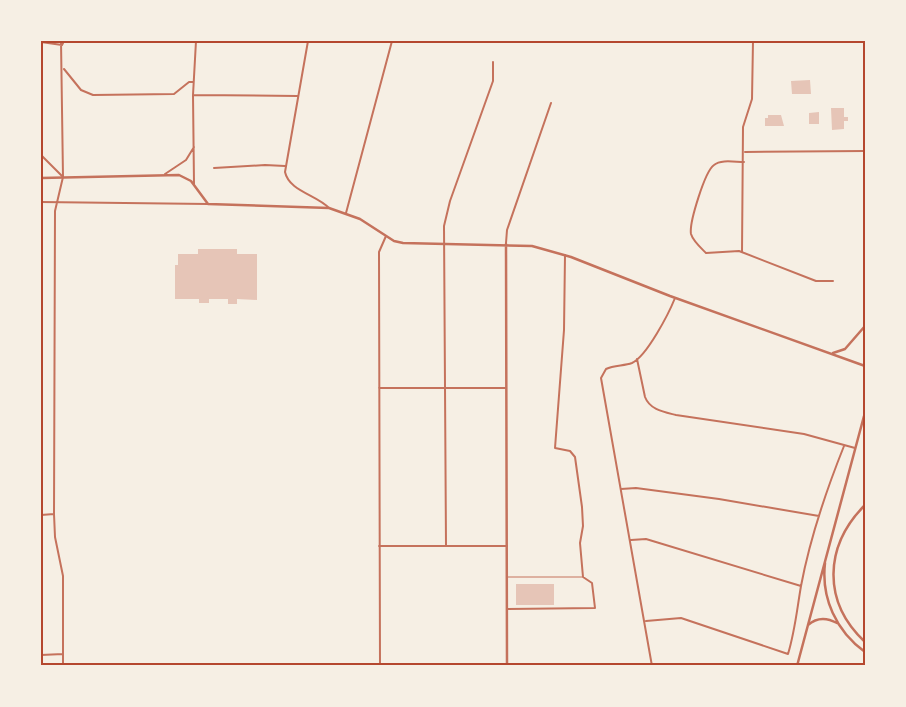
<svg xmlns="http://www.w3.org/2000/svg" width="906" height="707" viewBox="0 0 906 707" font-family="'PT Sans',sans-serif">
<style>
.building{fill:#e6c5b7}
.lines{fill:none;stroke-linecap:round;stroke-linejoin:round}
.service{stroke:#c5725c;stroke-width:1}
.minor{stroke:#c5725c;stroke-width:2}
.tertiary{stroke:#c5725c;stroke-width:2.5}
.neatline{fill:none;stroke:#b5482f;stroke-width:2}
</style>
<rect width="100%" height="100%" fill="#f6efe4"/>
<path class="building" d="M 810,80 L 811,94 L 792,94 L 791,81 Z
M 831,108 L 844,108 L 844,117 L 848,117 L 848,121 L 844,121 L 844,129 L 832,130 Z
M 819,112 L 819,124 L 809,124 L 809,113 Z
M 768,115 L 781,115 L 784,126 L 765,126 L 765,118 L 768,118 Z
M 198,249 L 237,249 L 237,254 L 257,254 L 257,300 L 237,299 L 237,304 L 228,304 L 228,299 L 209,299 L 209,303 L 199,303 L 199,299 L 175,299 L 175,265 L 178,265 L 178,254 L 198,254 Z
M 516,584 L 554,584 L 554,605 L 516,605 Z"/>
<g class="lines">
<path class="service" d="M 508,577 L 582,577"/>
<path class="minor" d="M 61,41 L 63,177 L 55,211 L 54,514 L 55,537 L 63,576 L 63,666
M 308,41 L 285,172 C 289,191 317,195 329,208
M 41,42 L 62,45 L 64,41
M 64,69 L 81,90 L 93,95 L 174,94 L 189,82 L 193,82
M 193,95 L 297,96
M 745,152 L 865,151
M 41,155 L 63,177
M 744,162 C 735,162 721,159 714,165 C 705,171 689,223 691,234 C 693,241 701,248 706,253 L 739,251 L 816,281 L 833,281
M 214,168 L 265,165 L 285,166
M 165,174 L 186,160 L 194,147
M 194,184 L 193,95 L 196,41
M 41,202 L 208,204
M 346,213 L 392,41
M 506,243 L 507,230 L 551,103
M 742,252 L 743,127 L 752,99 L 753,41
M 637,359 L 645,397 C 650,410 664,412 676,415 L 804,434 L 855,448
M 379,388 L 505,388
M 621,489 L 636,488 L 719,499 L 819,516
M 41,515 L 54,514
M 631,540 L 646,539 L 801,586
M 379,546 L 507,546
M 446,546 L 444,226 L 450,201 L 493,81 L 493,62
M 507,609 L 595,608 L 592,583 L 583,577 L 580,543 L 583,526 L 582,507 L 575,457 L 570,451 L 555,448 L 564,330 L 565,255
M 646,621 L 681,618 L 788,654 C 795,631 797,609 801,586 C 810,538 826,491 844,446
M 41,655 L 63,654
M 380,666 L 379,252 L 386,236
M 652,666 L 601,378 L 606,369 C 614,365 624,366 632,363 C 647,356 669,313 675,298"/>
<path class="tertiary" d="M 41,178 L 179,175 L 191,181 L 208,204 L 329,208 L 360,219 L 394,241 L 403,243 L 532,246 L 571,257 L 670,296 L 865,366
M 506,244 L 507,666
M 833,353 L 845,349 L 865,326
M 865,505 C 824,546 822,602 865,642
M 825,563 C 821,598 836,631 865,652
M 808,625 C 817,617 826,617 837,623
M 797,666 L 864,416"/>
</g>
<rect width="906" height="707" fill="none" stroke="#f6efe4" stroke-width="85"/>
<rect x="42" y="42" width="822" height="622" class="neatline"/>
</svg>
